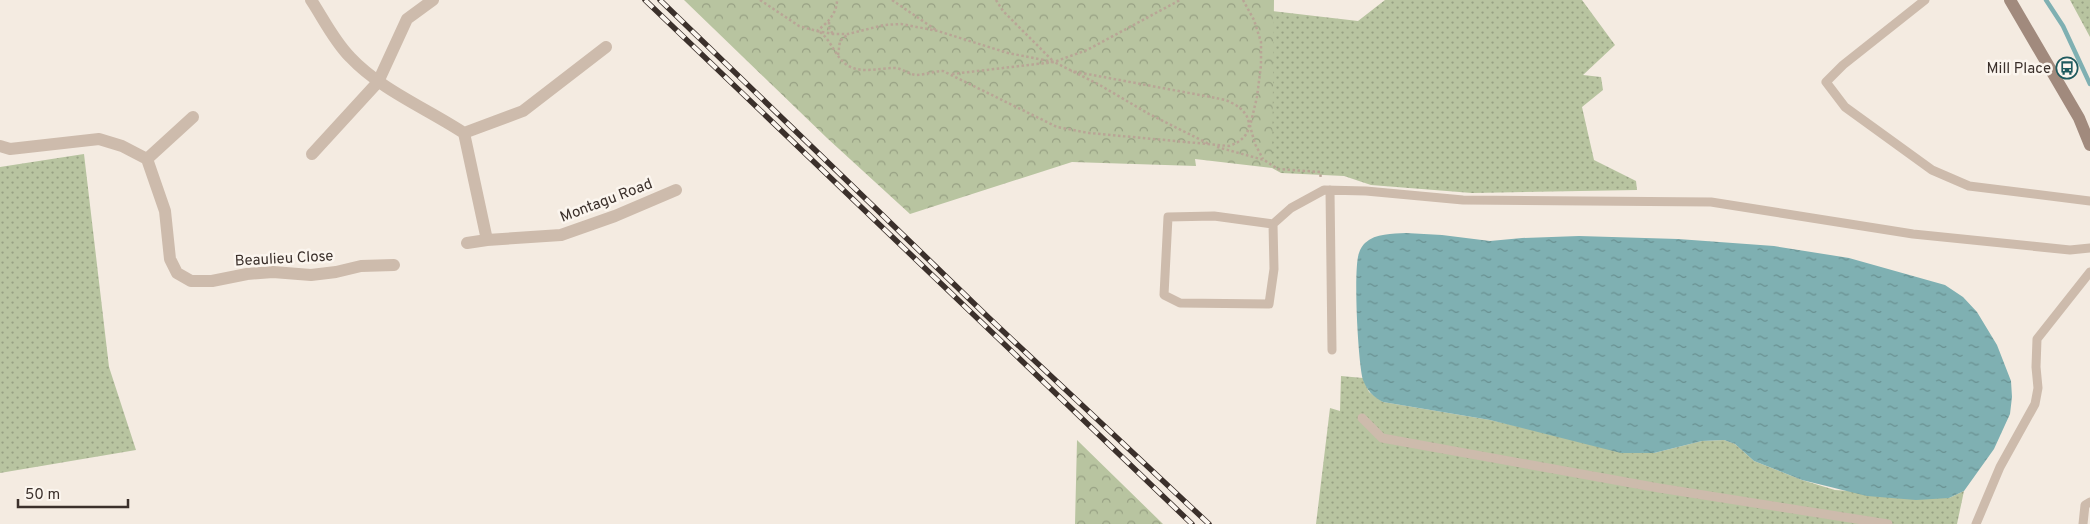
<svg xmlns="http://www.w3.org/2000/svg" width="2090" height="524" viewBox="0 0 2090 524" font-family="Overpass,sans-serif">
<style>
.grass{fill:url(#grass-dots)}
.forest{fill:url(#forest-crowns)}
.water{fill:url(#water-ripples)}
.lines{fill:none;stroke-linecap:round;stroke-linejoin:round}
.stream{stroke:#7fb0b2;stroke-width:4.5}
.path{stroke:#b9a596;stroke-width:2.5;stroke-dasharray:2.5 2.5;stroke-linecap:butt}
.service{stroke:#cdbbac;stroke-width:9}
.minor{stroke:#cdbbac;stroke-width:12}
.secondary{stroke:#a18a7d;stroke-width:12}
.rail-casing{stroke:#3b302b;stroke-width:5.5}
.rail{stroke:#fbf5ee;stroke-width:4;stroke-dasharray:11;stroke-linecap:butt}
.labels{text-anchor:middle;stroke-width:5;stroke-linejoin:round;paint-order:stroke}
.poi-label{font-size:15px;fill:#3b302b;stroke:#fbf5ee;text-anchor:end}
.street-label{font-size:15px;fill:#3b302b;stroke:#fbf5ee}
</style>
<defs>
<pattern id="grass-dots" width="8" height="8" patternUnits="userSpaceOnUse" patternTransform="scale(1.25)"><rect width="8" height="8" fill="#b8c4a0"/><path d="M2 2h.1M6 6h.1" fill="none" stroke="#97a083" stroke-width="1.8" stroke-linecap="round"/></pattern>
<pattern id="forest-crowns" width="20" height="18" patternUnits="userSpaceOnUse" patternTransform="scale(1.25)"><rect width="20" height="18" fill="#b8c4a0"/><path d="M2 6a3 3 0 1 1 6 0M12 15a3 3 0 1 1 6 0" fill="none" stroke="#97a083"/></pattern>
<pattern id="water-ripples" width="26" height="14" patternUnits="userSpaceOnUse" patternTransform="scale(1.25)"><rect width="26" height="14" fill="#7fb0b2"/><path d="M2 4q2-2 4 0t4 0M15 11q2-2 4 0t4 0" fill="none" stroke="#699091"/></pattern>
</defs>
<rect width="100%" height="100%" fill="#f4ebe1"/>
<path class="grass" d="M 1385,0 L 1582,0 L 1615,45 L 1583,75 L 1601,77 L 1603,90 L 1582,107 L 1594,160 L 1636,181 L 1637,190 L 1472,193 L 1371,185 L 1344,176 L 1281,173 L 1272,168 L 1272,11 L 1358,21 Z
M 2070,0 L 2090,0 L 2090,37 Z
M 84,154 L 109,367 L 136,450 L 0,473 L 0,167 Z
M 1341,376 L 1363,378 L 1369,392 L 1383,402 L 1490,420 L 1553,434 L 1654,453 L 1702,441 L 1724,440 L 1735,444 L 1754,461 L 1802,480 L 1835,490 L 1949,498 L 1964,491 L 1957,524 L 1316,524 L 1330,408 L 1340,411 Z"/>
<path class="forest" d="M 684,0 L 1274,0 L 1272,168 L 1195,159 L 1196,166 L 1072,162 L 910,214 L 827,138 Z
M 1077,440 L 1163,524 L 1075,524 Z"/>
<path class="water" d="M 1406,233 L 1442,235 L 1490,241 L 1522,238 L 1579,236 L 1678,239 L 1774,246 L 1849,258 L 1945,285 L 1963,297 L 1977,312 L 1997,345 L 2011,381 L 2012,397 L 2010,414 L 1994,449 L 1964,491 L 1949,498 L 1916,500 L 1867,496 L 1802,480 L 1754,461 L 1735,444 L 1724,440 L 1702,441 L 1654,453 L 1621,453 L 1490,420 L 1383,402 C 1373,397 1367,390 1363,380 C 1358,363 1353,268 1359,253 C 1360,249 1363,245 1365,243 C 1376,233 1392,234 1406,233 Z"/>
<g class="lines">
<path class="stream" d="M 2046,0 L 2063,26 L 2090,84"/>
<path class="path" d="M 760,0 L 799,26 L 817,31 C 827,23 837,14 837,0
M 892,0 L 936,30
M 996,0 L 1003,11 L 1053,61
M 1243,0 L 1254,20 L 1261,42 L 1261,65 L 1257,97 L 1250,126 L 1255,144 L 1263,159
M 829,22 L 829,28 L 833,34
M 817,31 L 833,34 L 848,34 L 884,25 L 901,24 L 938,31 L 1008,53 L 1054,62 L 1098,84 L 1149,114 L 1209,144
M 820,32 C 832,41 835,57 847,65 C 860,74 879,68 894,68 C 902,68 908,74 916,75 C 925,75 934,71 943,71 L 1057,127 L 1089,133 L 1229,146 C 1254,138 1256,115 1232,103 C 1227,100 1221,99 1216,98 L 1071,71
M 838,55 L 840,41 L 847,35
M 952,74 L 1054,62 L 1087,50 L 1180,0
M 1217,147 L 1264,160 L 1278,169 L 1320,172 L 1321,179"/>
<path class="service" d="M 1925,0 L 1843,65 L 1826,82 L 1845,107 L 1932,170 L 1969,186 L 2090,201
M 1330,190 L 1332,350
M 1273,224 L 1274,269 L 1269,304 L 1180,303 L 1164,295 L 1168,217 L 1214,216 L 1273,224 L 1291,208 L 1324,190 L 1366,191 L 1463,200 L 1711,202 L 1913,234 L 2070,250 L 2090,248
M 1362,418 L 1382,438 L 1659,488 L 1888,524
M 1976,524 L 2000,467 L 2035,404 L 2038,388 L 2036,367 L 2037,339 L 2090,272
M 2083,524 L 2085,505 L 2090,502"/>
<path class="minor" d="M 311,0 C 323,18 334,41 350,57 C 381,90 426,108 464,133 L 487,240
M 464,133 L 523,111 L 606,47
M 0,146 L 10,149 L 99,139 L 122,146 L 147,159 L 165,211 L 170,259 L 177,273 L 191,281 L 212,281 L 247,274 L 273,272 L 311,275 L 336,272 L 361,266 L 394,265
M 312,154 L 378,82 L 407,19 L 433,0
M 147,159 L 193,117
M 467,243 L 487,240 L 561,235 L 615,216 L 676,190"/>
<path class="secondary" d="M 2010,0 L 2079,118 L 2090,145"/>
<g class="rail-casing">
<path id="rail" d="M 645,0 L 1192,524
M 660,0 L 989,318 L 1209,524"/>
</g>
<use href="#rail" class="rail"/>
</g>
<defs>
<g id="bus-ring" transform="scale(1.125)"><circle r="9.5" fill="#fbf5ee" stroke="#1f5a5e" stroke-width="1.5"/><path d="M-5-6H5V4H4V6H2V4H-2V6H-4V4H-5ZM-3.5-4V0h7V-4ZM-3.5 1.2v1.5H-2V1.2ZM2 1.2v1.5H3.5V1.2Z" fill="#1f5a5e"/></g>
</defs>
<g fill-rule="evenodd">
<use href="#bus-ring" x="2067" y="68"/>
</g>
<g class="labels">
<g class="poi-label">
<text x="2051" y="73">Mill Place</text>
</g>
<g class="street-label">
<text transform="translate(606 200) rotate(-21)" y="5">Montagu Road</text>
<text transform="translate(284 258) rotate(-3)" y="5">Beaulieu Close</text>
</g>
</g>
<path d="M18 499v8h110v-8" fill="none" stroke="#3b302b" stroke-width="2.5"/>
<text x="25" y="499" font-size="15" fill="#3b302b" stroke="#fbf5ee" stroke-width="4" paint-order="stroke">50 m</text>
</svg>
